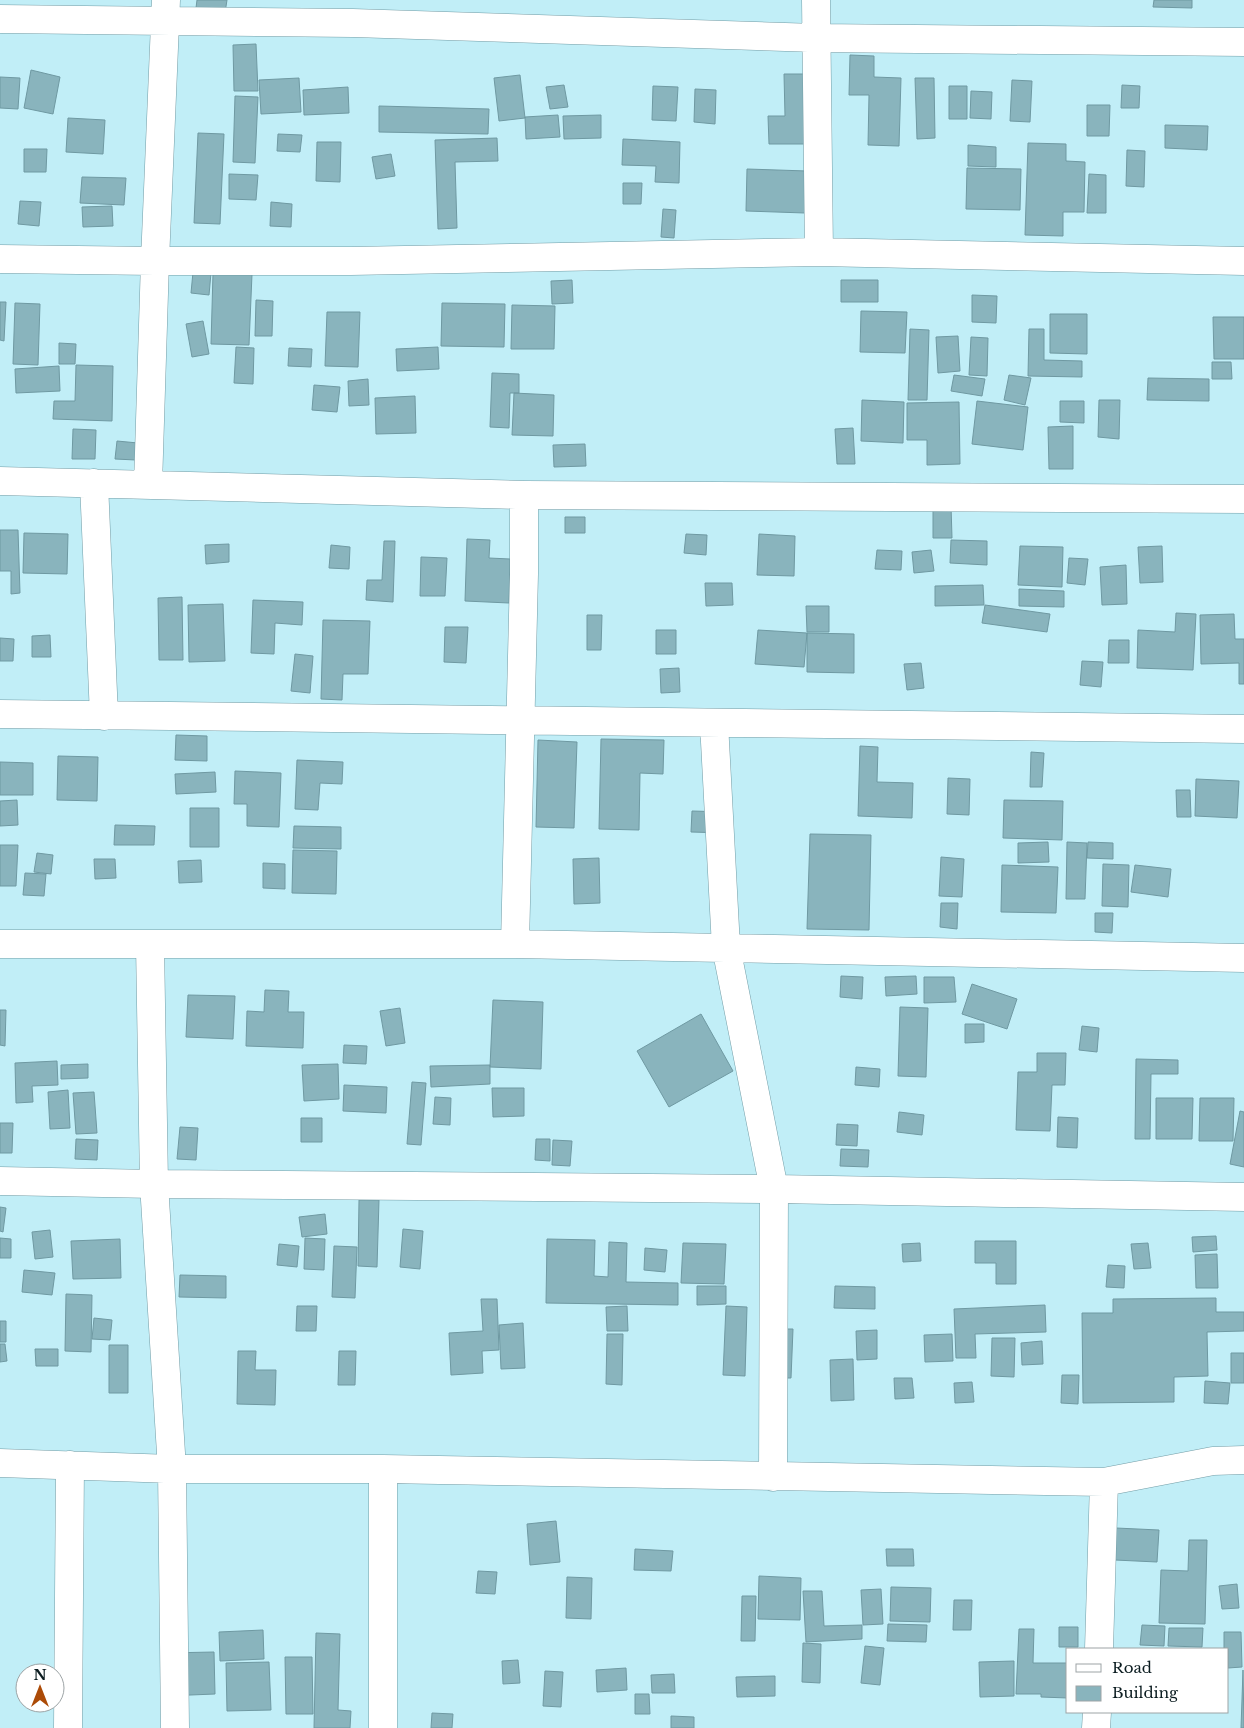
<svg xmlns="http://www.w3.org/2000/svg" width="1244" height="1728" viewBox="0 0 1244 1728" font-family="'Libre Baskerville',serif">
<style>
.building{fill:#89b4bd;stroke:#6f99a2}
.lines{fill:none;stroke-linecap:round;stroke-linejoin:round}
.street-casing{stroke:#739da6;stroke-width:29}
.street{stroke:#fff;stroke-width:28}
</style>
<rect width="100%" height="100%" fill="#c1eef7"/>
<path class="building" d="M 197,0 L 227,0 L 225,13 L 196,8 Z
M 1154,0 L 1192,0 L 1192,8 L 1153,7 Z
M 256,44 L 258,91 L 234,91 L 233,45 Z
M 850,55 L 874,56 L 874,77 L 901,78 L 899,146 L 868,145 L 869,95 L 849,95 Z
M 31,70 L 60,77 L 53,114 L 24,108 Z
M 784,74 L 804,74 L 806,144 L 769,144 L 768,116 L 785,116 Z
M 520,75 L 525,118 L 499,121 L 494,78 Z
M 0,77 L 20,78 L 18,109 L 0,108 Z
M 299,78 L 301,112 L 261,114 L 259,80 Z
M 915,78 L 934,78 L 935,138 L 917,139 Z
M 1012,80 L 1032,81 L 1030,122 L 1010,121 Z
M 564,85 L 568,107 L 550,109 L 546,87 Z
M 1122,85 L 1140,86 L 1139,108 L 1121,108 Z
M 653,86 L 678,87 L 676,121 L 652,120 Z
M 949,86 L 967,86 L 967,119 L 949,119 Z
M 348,87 L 349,113 L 304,115 L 303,90 Z
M 695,89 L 716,90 L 715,124 L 694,122 Z
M 971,91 L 992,92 L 991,119 L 970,118 Z
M 235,96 L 258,97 L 255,163 L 233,162 Z
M 1087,105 L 1110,105 L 1109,136 L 1087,136 Z
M 379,106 L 489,109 L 488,134 L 379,132 Z
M 558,115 L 560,137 L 526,139 L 525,117 Z
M 601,115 L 601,138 L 564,139 L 563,116 Z
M 68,118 L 105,120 L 103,154 L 66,152 Z
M 1165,125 L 1208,126 L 1207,150 L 1165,148 Z
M 198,133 L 224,134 L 220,224 L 194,223 Z
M 278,134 L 302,135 L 300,152 L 277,151 Z
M 497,138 L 498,161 L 455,162 L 457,228 L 438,229 L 435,140 Z
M 623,139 L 680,142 L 679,183 L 655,182 L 656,166 L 622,165 Z
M 317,142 L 341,142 L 340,182 L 316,181 Z
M 1028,143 L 1066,144 L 1066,161 L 1085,162 L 1084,212 L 1063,212 L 1063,236 L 1025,235 Z
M 968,145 L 996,147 L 996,167 L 968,166 Z
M 24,149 L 47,149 L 46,172 L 24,172 Z
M 1127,150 L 1145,151 L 1144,187 L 1126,186 Z
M 391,154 L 395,176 L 376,179 L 372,157 Z
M 967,168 L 1021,169 L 1020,210 L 966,209 Z
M 747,169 L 807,171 L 805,213 L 746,211 Z
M 229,174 L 258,175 L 256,200 L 229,199 Z
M 1089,174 L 1106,175 L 1106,213 L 1087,213 Z
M 82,177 L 126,178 L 124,205 L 80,203 Z
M 623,183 L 642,183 L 641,204 L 623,204 Z
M 20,201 L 41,202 L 39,226 L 18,224 Z
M 271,202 L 292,204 L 291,227 L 270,226 Z
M 112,206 L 113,226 L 83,227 L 82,207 Z
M 663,209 L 676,210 L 674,238 L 661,237 Z
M 193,272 L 211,273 L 209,295 L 191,293 Z
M 213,273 L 252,274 L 249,345 L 211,344 Z
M 572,280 L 573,303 L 552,304 L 551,281 Z
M 841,280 L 878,280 L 878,302 L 841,302 Z
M 972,295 L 997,296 L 996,323 L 972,322 Z
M 256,300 L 273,301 L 272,336 L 255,336 Z
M 0,302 L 6,302 L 4,341 L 0,340 Z
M 15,303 L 40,304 L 38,365 L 13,364 Z
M 442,303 L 505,304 L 504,347 L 441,346 Z
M 512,305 L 555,306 L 554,349 L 511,349 Z
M 861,311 L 907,312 L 905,353 L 860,352 Z
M 327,312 L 360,312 L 358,367 L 325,366 Z
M 1050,314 L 1087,314 L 1087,354 L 1050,353 Z
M 1213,317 L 1244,317 L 1244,359 L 1214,359 Z
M 203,321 L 209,354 L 192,357 L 186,324 Z
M 910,329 L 929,330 L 927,400 L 908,400 Z
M 1029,329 L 1044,329 L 1044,360 L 1082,361 L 1082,377 L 1028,376 Z
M 958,336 L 960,371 L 938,373 L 936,337 Z
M 971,337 L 988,338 L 987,376 L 969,375 Z
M 59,343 L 76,344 L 75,364 L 59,364 Z
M 236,347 L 254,348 L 253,384 L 234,383 Z
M 438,347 L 439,369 L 397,371 L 396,349 Z
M 289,348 L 312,349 L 311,367 L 288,366 Z
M 1212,362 L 1231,362 L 1232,379 L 1212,379 Z
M 76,365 L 113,366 L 112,421 L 53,419 L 54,401 L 75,401 Z
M 59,366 L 60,391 L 16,393 L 15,369 Z
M 492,373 L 519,374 L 519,393 L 510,393 L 509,428 L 490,427 Z
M 954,375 L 985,379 L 982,396 L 951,391 Z
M 1009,375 L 1031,378 L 1025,405 L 1004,400 Z
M 1148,378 L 1209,379 L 1209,401 L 1147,400 Z
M 368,379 L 369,405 L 349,406 L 348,381 Z
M 314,385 L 340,387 L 337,412 L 312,410 Z
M 514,393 L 554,395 L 553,436 L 512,435 Z
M 415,396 L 416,433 L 376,434 L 375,398 Z
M 862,400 L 904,402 L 903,443 L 861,441 Z
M 1099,400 L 1120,400 L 1119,439 L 1098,437 Z
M 977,401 L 1028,407 L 1023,450 L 972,444 Z
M 1060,401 L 1084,401 L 1084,423 L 1060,422 Z
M 959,402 L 960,464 L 927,465 L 927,440 L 907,440 L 907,403 Z
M 1073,426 L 1073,469 L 1049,469 L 1048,427 Z
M 853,428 L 855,464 L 837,464 L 835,429 Z
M 73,429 L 96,430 L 95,459 L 72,459 Z
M 117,441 L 138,443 L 136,460 L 115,459 Z
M 585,444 L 586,466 L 554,467 L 553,445 Z
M 933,505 L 951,505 L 952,538 L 933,538 Z
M 565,517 L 585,517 L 585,533 L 565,533 Z
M 0,530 L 18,530 L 20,593 L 11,594 L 11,571 L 0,571 Z
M 24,533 L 68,534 L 67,574 L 23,573 Z
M 686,534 L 707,535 L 706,555 L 684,553 Z
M 759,534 L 795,536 L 794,576 L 757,575 Z
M 467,539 L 490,540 L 489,558 L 510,559 L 509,603 L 465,601 Z
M 951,540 L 987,541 L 987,565 L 950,563 Z
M 384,541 L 395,541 L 393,602 L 366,600 L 367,580 L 382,580 Z
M 229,544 L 229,562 L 206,564 L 205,545 Z
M 331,545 L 350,547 L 349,569 L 329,568 Z
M 1020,546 L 1063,547 L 1062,587 L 1018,585 Z
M 1162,546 L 1163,582 L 1140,583 L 1138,547 Z
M 877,550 L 902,551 L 901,570 L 875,569 Z
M 931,550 L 934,571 L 914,573 L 912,552 Z
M 421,557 L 447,558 L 445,596 L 420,596 Z
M 1069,558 L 1088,559 L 1085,585 L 1067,583 Z
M 1126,565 L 1127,604 L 1102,605 L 1100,567 Z
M 705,583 L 732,583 L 733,605 L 706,606 Z
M 983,585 L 984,605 L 935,606 L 935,586 Z
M 1019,589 L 1064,591 L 1064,607 L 1019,606 Z
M 182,597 L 183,660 L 159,660 L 158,598 Z
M 253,600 L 303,602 L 302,625 L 275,623 L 274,654 L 251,653 Z
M 223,604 L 225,661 L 189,662 L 188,605 Z
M 985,605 L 1050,614 L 1047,632 L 982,623 Z
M 806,606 L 829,606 L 829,632 L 807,632 Z
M 1176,613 L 1196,614 L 1193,670 L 1137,668 L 1138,630 L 1175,632 Z
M 1234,614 L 1235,639 L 1244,639 L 1244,684 L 1239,684 L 1239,663 L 1201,664 L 1200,615 Z
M 587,615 L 602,615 L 601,650 L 587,650 Z
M 323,620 L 370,621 L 368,674 L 343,674 L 342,700 L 321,699 Z
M 445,627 L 468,627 L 466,663 L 444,662 Z
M 656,630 L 676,630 L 676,654 L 656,654 Z
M 758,630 L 807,633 L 804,667 L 755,664 Z
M 807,633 L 854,634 L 854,673 L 807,672 Z
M 50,635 L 51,657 L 32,657 L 32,636 Z
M 0,638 L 14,639 L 13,661 L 0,661 Z
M 1109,640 L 1129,640 L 1129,663 L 1108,663 Z
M 295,654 L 313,656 L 310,693 L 291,691 Z
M 1082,661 L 1103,662 L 1101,687 L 1080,685 Z
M 921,663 L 924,688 L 907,690 L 904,664 Z
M 679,668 L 680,692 L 661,693 L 660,669 Z
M 176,735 L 207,736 L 207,761 L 175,760 Z
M 601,739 L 664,740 L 663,774 L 640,773 L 639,830 L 599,829 Z
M 538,740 L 577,742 L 574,828 L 536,827 Z
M 860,746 L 878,747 L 877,782 L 913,783 L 912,818 L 858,816 Z
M 1031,752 L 1044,753 L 1042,787 L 1030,787 Z
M 58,756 L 98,757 L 97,801 L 57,800 Z
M 297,760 L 343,762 L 342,784 L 320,783 L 318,810 L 295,809 Z
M 0,762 L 33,763 L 33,795 L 0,795 Z
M 235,771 L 281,773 L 279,827 L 247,826 L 247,804 L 234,804 Z
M 215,772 L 216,792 L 176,794 L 175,774 Z
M 948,778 L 970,779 L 969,815 L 947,814 Z
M 1196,779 L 1239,781 L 1237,818 L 1195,816 Z
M 1176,790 L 1190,790 L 1191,817 L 1177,817 Z
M 17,800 L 18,825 L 0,826 L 0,801 Z
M 1004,800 L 1063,801 L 1062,840 L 1003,838 Z
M 190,808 L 219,808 L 219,847 L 190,847 Z
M 692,811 L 727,812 L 727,833 L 691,832 Z
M 115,825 L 155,826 L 154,845 L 114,845 Z
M 294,826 L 341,827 L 341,849 L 293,848 Z
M 810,834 L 871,835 L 869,930 L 807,929 Z
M 1048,842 L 1049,862 L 1018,863 L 1018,843 Z
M 1067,842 L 1087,843 L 1085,899 L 1066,899 Z
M 1088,842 L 1113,843 L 1113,859 L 1087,858 Z
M 0,845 L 18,845 L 16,886 L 0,886 Z
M 293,850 L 337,851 L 336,894 L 292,893 Z
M 37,853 L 53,855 L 51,874 L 34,872 Z
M 941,857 L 964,859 L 962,897 L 939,896 Z
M 599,858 L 600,903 L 574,904 L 573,859 Z
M 94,859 L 115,859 L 116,878 L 95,879 Z
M 201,860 L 202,882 L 179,883 L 178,861 Z
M 263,863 L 285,864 L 285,889 L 263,888 Z
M 1103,864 L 1129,865 L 1128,907 L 1102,906 Z
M 1002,865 L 1058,867 L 1056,913 L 1001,912 Z
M 1135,865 L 1171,869 L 1168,897 L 1131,892 Z
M 25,873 L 46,874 L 44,896 L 23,895 Z
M 941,903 L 958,903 L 957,929 L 940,927 Z
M 1095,913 L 1113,913 L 1112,933 L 1095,932 Z
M 841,976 L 863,977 L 862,999 L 840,997 Z
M 916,976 L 917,994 L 886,996 L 885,977 Z
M 924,977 L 954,977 L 956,1002 L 924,1003 Z
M 972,984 L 1017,999 L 1007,1029 L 962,1014 Z
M 265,990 L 289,991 L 288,1012 L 304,1012 L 303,1048 L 246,1046 L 247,1011 L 264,1012 Z
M 188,995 L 235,996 L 233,1039 L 186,1037 Z
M 493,1000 L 543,1002 L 541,1069 L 490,1067 Z
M 900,1007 L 928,1008 L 926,1077 L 898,1076 Z
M 400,1008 L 405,1043 L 386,1046 L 380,1011 Z
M 0,1010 L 6,1010 L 5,1046 L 0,1045 Z
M 701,1014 L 733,1071 L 669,1107 L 637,1051 Z
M 965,1024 L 984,1024 L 984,1042 L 965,1043 Z
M 1082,1026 L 1099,1028 L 1097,1052 L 1079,1050 Z
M 344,1045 L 367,1046 L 366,1064 L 343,1063 Z
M 1037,1053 L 1066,1053 L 1065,1085 L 1052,1085 L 1050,1131 L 1016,1130 L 1018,1072 L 1037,1072 Z
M 1136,1059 L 1178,1060 L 1178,1074 L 1151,1074 L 1150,1139 L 1135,1139 Z
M 57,1061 L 58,1085 L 32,1086 L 33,1102 L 16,1103 L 15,1063 Z
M 88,1064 L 88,1078 L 61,1079 L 61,1065 Z
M 338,1064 L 339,1099 L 304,1101 L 302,1065 Z
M 490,1065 L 490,1084 L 431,1087 L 430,1066 Z
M 856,1067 L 880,1069 L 879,1087 L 855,1085 Z
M 412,1082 L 426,1083 L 421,1145 L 407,1144 Z
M 344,1085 L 387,1087 L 386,1113 L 343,1111 Z
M 492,1088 L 524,1088 L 524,1116 L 493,1117 Z
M 68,1090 L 70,1128 L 50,1129 L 48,1092 Z
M 94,1092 L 97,1133 L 76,1134 L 73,1093 Z
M 435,1097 L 451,1098 L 450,1125 L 433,1124 Z
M 1156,1098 L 1193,1098 L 1192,1139 L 1156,1139 Z
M 1200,1098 L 1234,1098 L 1233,1141 L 1199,1141 Z
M 1240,1111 L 1244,1112 L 1244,1167 L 1230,1164 Z
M 899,1112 L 924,1115 L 922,1135 L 897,1132 Z
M 1058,1117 L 1078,1118 L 1077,1148 L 1057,1147 Z
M 301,1118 L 322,1118 L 322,1142 L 301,1142 Z
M 0,1123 L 13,1123 L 12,1153 L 0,1153 Z
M 837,1124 L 858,1125 L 857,1146 L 836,1145 Z
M 180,1127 L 198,1128 L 196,1160 L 177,1159 Z
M 76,1139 L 98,1140 L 97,1160 L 75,1159 Z
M 536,1139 L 550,1139 L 550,1161 L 535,1160 Z
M 553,1140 L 572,1141 L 570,1166 L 552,1165 Z
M 841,1149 L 869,1150 L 868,1167 L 840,1166 Z
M 359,1200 L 379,1200 L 377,1267 L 358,1266 Z
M 0,1207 L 6,1208 L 3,1232 L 0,1231 Z
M 325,1214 L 327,1234 L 302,1237 L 299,1217 Z
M 403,1229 L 423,1231 L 420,1269 L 400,1267 Z
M 50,1230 L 53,1257 L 35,1259 L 32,1232 Z
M 1216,1236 L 1217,1250 L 1193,1252 L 1192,1237 Z
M 0,1238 L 11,1239 L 11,1258 L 0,1258 Z
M 305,1238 L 325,1239 L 324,1270 L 304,1269 Z
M 120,1239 L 121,1278 L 73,1279 L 71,1241 Z
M 547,1239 L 595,1240 L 594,1276 L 608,1277 L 609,1242 L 627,1243 L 626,1282 L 678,1283 L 678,1305 L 546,1303 Z
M 975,1241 L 1016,1241 L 1016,1284 L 996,1284 L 996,1263 L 975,1263 Z
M 683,1243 L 726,1244 L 724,1284 L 681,1283 Z
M 920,1243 L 921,1261 L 903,1262 L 902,1244 Z
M 1148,1243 L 1151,1268 L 1134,1269 L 1131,1244 Z
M 279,1244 L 299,1246 L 297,1267 L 277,1265 Z
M 334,1246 L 357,1247 L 355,1298 L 332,1297 Z
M 645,1248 L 667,1250 L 665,1272 L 644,1270 Z
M 1217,1254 L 1218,1288 L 1196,1288 L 1195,1255 Z
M 1108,1265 L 1125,1266 L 1124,1288 L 1106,1287 Z
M 24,1270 L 55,1273 L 52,1295 L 22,1292 Z
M 180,1275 L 226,1276 L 226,1298 L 179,1297 Z
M 697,1286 L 726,1286 L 726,1304 L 697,1305 Z
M 835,1286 L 875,1287 L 875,1309 L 834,1308 Z
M 66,1294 L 92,1295 L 91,1352 L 65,1351 Z
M 1216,1298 L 1216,1312 L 1244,1312 L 1244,1331 L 1207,1332 L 1208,1376 L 1174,1377 L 1174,1402 L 1083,1403 L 1082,1313 L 1113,1313 L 1113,1299 Z
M 481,1299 L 497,1299 L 499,1350 L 482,1351 L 483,1373 L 451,1375 L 449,1333 L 483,1331 Z
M 1045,1305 L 1046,1332 L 975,1334 L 976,1358 L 956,1358 L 954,1309 Z
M 297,1306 L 317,1306 L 316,1331 L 296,1331 Z
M 627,1306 L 628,1331 L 607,1331 L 606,1307 Z
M 726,1306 L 747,1307 L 745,1376 L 723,1375 Z
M 94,1318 L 112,1320 L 110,1340 L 92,1339 Z
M 0,1321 L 6,1321 L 6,1342 L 0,1342 Z
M 523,1323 L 525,1368 L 501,1369 L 499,1325 Z
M 768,1329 L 793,1329 L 791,1378 L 767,1378 Z
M 877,1330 L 877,1359 L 857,1360 L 856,1331 Z
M 607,1334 L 623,1334 L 622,1385 L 606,1384 Z
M 952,1334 L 953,1361 L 925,1362 L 924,1335 Z
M 992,1338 L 1015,1338 L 1014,1377 L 991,1376 Z
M 1042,1341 L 1043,1364 L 1022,1365 L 1021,1343 Z
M 0,1344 L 5,1344 L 7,1361 L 0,1362 Z
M 109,1345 L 128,1345 L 128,1393 L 109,1393 Z
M 35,1349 L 58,1349 L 58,1366 L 36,1366 Z
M 238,1351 L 256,1351 L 255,1370 L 276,1370 L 275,1405 L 237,1404 Z
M 339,1351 L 356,1351 L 355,1385 L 338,1385 Z
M 1231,1353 L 1244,1353 L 1244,1383 L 1231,1383 Z
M 853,1359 L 854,1400 L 831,1401 L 830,1360 Z
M 1062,1375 L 1079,1375 L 1078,1404 L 1061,1403 Z
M 894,1378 L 912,1378 L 914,1398 L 895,1399 Z
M 1205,1381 L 1230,1383 L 1228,1404 L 1204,1403 Z
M 972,1382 L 974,1402 L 955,1403 L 954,1383 Z
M 556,1521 L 560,1562 L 530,1565 L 527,1524 Z
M 1116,1528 L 1159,1530 L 1157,1562 L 1115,1560 Z
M 1189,1540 L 1207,1540 L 1205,1624 L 1159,1623 L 1161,1570 L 1188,1571 Z
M 635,1549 L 673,1551 L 671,1571 L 634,1570 Z
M 886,1549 L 913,1549 L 914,1566 L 887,1566 Z
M 478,1571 L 497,1572 L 495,1594 L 476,1593 Z
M 759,1576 L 801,1578 L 800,1620 L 758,1619 Z
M 567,1577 L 592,1578 L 591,1619 L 566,1618 Z
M 1237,1584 L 1239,1608 L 1222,1609 L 1219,1586 Z
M 891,1587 L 931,1588 L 930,1622 L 890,1621 Z
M 881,1589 L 883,1624 L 863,1625 L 861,1590 Z
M 803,1591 L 822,1591 L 824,1626 L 862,1625 L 862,1639 L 806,1642 Z
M 742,1596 L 756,1596 L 755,1641 L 741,1641 Z
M 954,1600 L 972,1600 L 971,1630 L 953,1630 Z
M 888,1624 L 927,1625 L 926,1642 L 887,1641 Z
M 1142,1625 L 1165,1626 L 1164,1646 L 1140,1645 Z
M 1059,1627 L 1078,1627 L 1078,1647 L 1059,1647 Z
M 1169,1628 L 1203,1628 L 1202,1647 L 1168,1646 Z
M 1019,1629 L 1034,1629 L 1033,1663 L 1068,1663 L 1068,1698 L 1041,1697 L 1041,1694 L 1016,1694 Z
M 263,1630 L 264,1659 L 220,1661 L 219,1632 Z
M 1224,1632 L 1241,1632 L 1242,1667 L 1228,1668 L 1228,1649 L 1224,1649 Z
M 316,1633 L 340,1634 L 338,1710 L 351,1711 L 350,1728 L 314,1728 Z
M 803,1643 L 821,1644 L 820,1683 L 802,1682 Z
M 865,1646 L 884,1648 L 880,1685 L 861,1683 Z
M 214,1652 L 215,1694 L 166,1696 L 165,1653 Z
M 285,1657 L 312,1657 L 313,1714 L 286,1714 Z
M 518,1660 L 520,1683 L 503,1684 L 502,1661 Z
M 1014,1661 L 1014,1696 L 980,1697 L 979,1662 Z
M 269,1662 L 271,1710 L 227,1711 L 226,1663 Z
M 626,1668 L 627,1690 L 597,1692 L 596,1670 Z
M 1243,1670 L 1244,1728 L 1241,1728 Z
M 545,1671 L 563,1672 L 561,1707 L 543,1706 Z
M 674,1674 L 675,1693 L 652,1693 L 651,1675 Z
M 775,1676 L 775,1696 L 737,1697 L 736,1677 Z
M 635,1694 L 649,1694 L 650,1714 L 635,1714 Z
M 432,1713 L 453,1714 L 452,1728 L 431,1728 Z
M 671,1716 L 694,1717 L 694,1728 L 671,1728 Z"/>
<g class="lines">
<g class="street-casing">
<path id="street" d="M 816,0 L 819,252
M 0,19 L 353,23 L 816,38 L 1244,42
M 0,259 L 155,261 L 351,261 L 819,252 L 1244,261
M 0,481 L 524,495 L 1244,499
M 94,483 L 104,716
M 148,485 L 155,261 L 166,0
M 0,714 L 1244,729
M 714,723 L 726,947 L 774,1189 L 773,1477
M 0,944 L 515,944 L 1244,958
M 150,944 L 154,1184 L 172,1469 L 175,1728
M 515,944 L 524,574 L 524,495
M 0,1181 L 154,1184 L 774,1189 L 1244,1197
M 0,1463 L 172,1469 L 383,1469 L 1104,1482 L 1213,1461 L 1244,1460
M 383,1469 L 383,1728
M 1099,1649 L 1104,1482
M 68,1728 L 70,1465
M 1096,1728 L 1097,1712"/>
</g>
<use href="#street" class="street"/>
</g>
<rect x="1066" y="1648" width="162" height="65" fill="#ffffff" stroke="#9da4a6"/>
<rect x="1076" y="1664" width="25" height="8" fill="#ffffff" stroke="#9da4a6"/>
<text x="1112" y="1673" font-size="15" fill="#0b1c20">Road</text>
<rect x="1076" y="1686" width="25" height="15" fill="#89b4bd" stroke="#9da4a6"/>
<text x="1112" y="1698" font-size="15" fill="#0b1c20">Building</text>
<g transform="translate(40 1688)"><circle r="24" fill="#ffffff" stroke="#9da4a6"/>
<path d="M0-4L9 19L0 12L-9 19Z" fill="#ac4b07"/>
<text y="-8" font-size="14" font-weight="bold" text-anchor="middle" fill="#0b1c20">N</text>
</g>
</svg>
